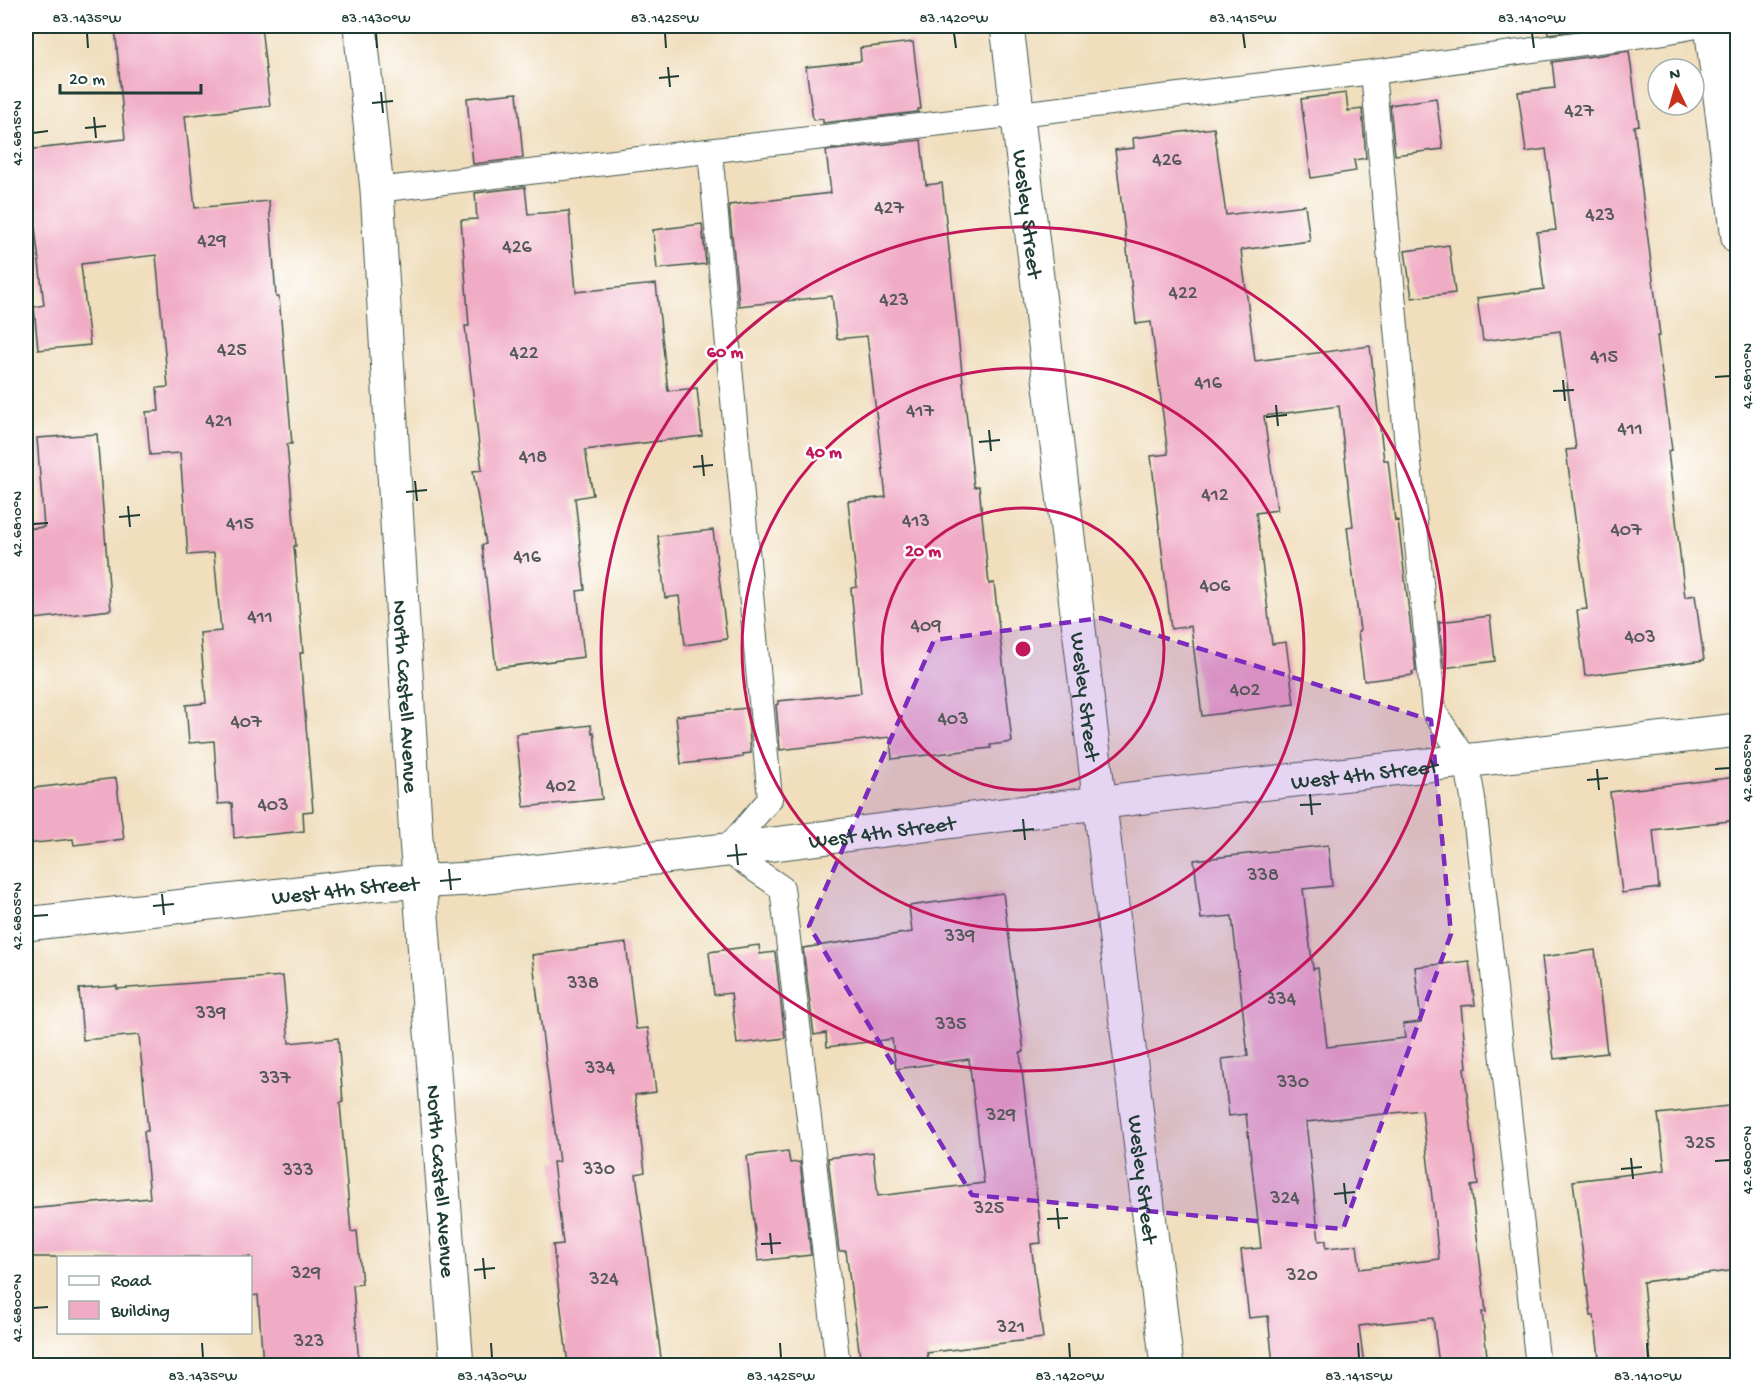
<svg xmlns="http://www.w3.org/2000/svg" width="1763" height="1391" viewBox="0 0 1763 1391" font-family="'Gochi Hand',sans-serif">
<style>
.building{fill:#f0abc5;fill-rule:evenodd}
.lines{fill:none;stroke-linecap:round;stroke-linejoin:round}
.service-casing{stroke:#3e5549;stroke-width:26}
.minor-casing{stroke:#3e5549;stroke-width:35}
.service{stroke:#fff;stroke-width:24}
.minor{stroke:#fff;stroke-width:33}
.marked{fill:#7b2cbf;fill-opacity:0.2;stroke:#7b2cbf;stroke-width:4.5;stroke-dasharray:12 8;stroke-linejoin:round}
.ticks{fill:none;stroke:#1f3d34;stroke-width:2}
.ring{fill:none;stroke:#c2185b;stroke-width:3}
.labels{text-anchor:middle;stroke-width:5;stroke-linejoin:round;paint-order:stroke}
.number-label{font-size:20px;fill:#535858}
.street-label{font-size:22px;fill:#1f3d34;stroke:#fff}
.centre{fill:#c2185b;stroke:#fff;stroke-width:3}
.ring-label{font-size:18px;text-anchor:middle;font-weight:bold;fill:#c2185b;stroke:#fff;stroke-width:5;stroke-linejoin:round;paint-order:stroke}
.neatline{fill:none;stroke:#1f3d34;stroke-width:2}
.ticks-label{font-size:15px;text-anchor:middle;fill:#1f3d34}
</style>
<rect width="100%" height="100%" fill="#fff"/>
<filter id="ink" filterUnits="userSpaceOnUse"><feTurbulence type="fractalNoise" baseFrequency=".0167" numOctaves="2"/><feDisplacementMap in="SourceGraphic" scale="12" xChannelSelector="R" yChannelSelector="G"/><feConvolveMatrix kernelMatrix="1 2 1 2 8 2 1 2 1" color-interpolation-filters="sRGB"/></filter>
<filter id="wash" filterUnits="userSpaceOnUse"><feTurbulence type="fractalNoise" baseFrequency=".008" numOctaves="4" result="noise"/><feDisplacementMap in="SourceGraphic" scale="24" xChannelSelector="R" yChannelSelector="G"/><feGaussianBlur stdDeviation="1.35" result="paint"/><feColorMatrix in="noise" values="0 0 0 0 0 0 0 0 0 0 0 0 0 0 0 0 0 1.4 0 .05"/><feComposite in="paint" operator="in"/></filter>
<g filter="url(#wash)">
<rect width="100%" height="100%" fill="#f0debd"/>
<g id="blocks">
<path class="building" d="M 115,26 L 261,26 L 270,106 L 185,116 L 195,208 L 269,201 L 276,297 L 279,297 L 292,444 L 287,444 L 296,546 L 294,546 L 303,653 L 300,653 L 313,811 L 303,812 L 304,831 L 234,838 L 232,803 L 218,804 L 214,741 L 189,743 L 186,705 L 206,703 L 200,633 L 221,631 L 214,553 L 188,555 L 180,453 L 150,455 L 146,412 L 159,411 L 157,388 L 168,387 L 156,255 L 81,264 L 90,345 L 38,350 L 34,307 L 44,305 L 26,150 L 125,139 Z
M 1547,26 L 1607,26 L 1548,34 Z
M 913,42 L 921,109 L 918,109 L 918,112 L 823,123 L 823,119 L 813,120 L 806,67 L 861,61 L 860,48 Z
M 1629,51 L 1639,125 L 1634,126 L 1660,336 L 1657,336 L 1672,450 L 1668,451 L 1685,597 L 1695,595 L 1704,660 L 1585,676 L 1577,610 L 1587,609 L 1566,450 L 1576,449 L 1560,331 L 1483,341 L 1477,298 L 1544,289 L 1537,232 L 1556,230 L 1546,149 L 1526,152 L 1518,92 L 1555,88 L 1552,62 Z
M 517,93 L 523,158 L 473,164 L 467,98 Z
M 1346,93 L 1348,111 L 1362,109 L 1366,158 L 1354,160 L 1356,171 L 1311,178 L 1301,99 Z
M 1436,98 L 1443,149 L 1395,155 L 1390,105 Z
M 1214,128 L 1226,215 L 1305,205 L 1310,241 L 1241,250 L 1255,361 L 1370,346 L 1384,460 L 1388,460 L 1395,521 L 1398,520 L 1416,671 L 1412,672 L 1413,675 L 1364,681 L 1358,632 L 1360,631 L 1347,527 L 1353,526 L 1339,406 L 1264,416 L 1277,510 L 1256,513 L 1272,644 L 1286,642 L 1294,704 L 1202,716 L 1191,626 L 1171,629 L 1151,456 L 1168,454 L 1151,322 L 1136,324 L 1115,150 L 1134,148 L 1133,138 Z
M 921,140 L 926,185 L 942,183 L 974,487 L 979,486 L 989,584 L 994,583 L 1012,742 L 990,745 L 991,748 L 892,759 L 890,737 L 780,750 L 776,705 L 778,704 L 778,701 L 861,693 L 851,588 L 857,587 L 848,501 L 886,497 L 867,336 L 837,339 L 832,296 L 739,306 L 729,205 L 831,193 L 826,151 Z
M 525,187 L 528,214 L 569,211 L 576,292 L 656,284 L 668,391 L 697,388 L 702,436 L 585,450 L 593,495 L 575,498 L 585,590 L 577,591 L 584,657 L 496,668 L 482,545 L 486,544 L 473,471 L 482,470 L 465,326 L 469,326 L 461,220 L 477,219 L 475,193 Z
M 702,224 L 706,264 L 657,269 L 653,230 Z
M 1449,245 L 1455,293 L 1412,298 L 1405,251 Z
M 97,434 L 111,610 L 26,620 L 26,529 L 44,527 L 37,438 Z
M 713,530 L 727,639 L 685,645 L 679,596 L 665,598 L 658,536 Z
M 1490,616 L 1495,661 L 1444,668 L 1439,622 Z
M 747,708 L 751,753 L 743,754 L 743,757 L 681,764 L 676,716 Z
M 591,725 L 592,733 L 594,732 L 602,799 L 524,807 L 516,734 Z
M 1737,777 L 1737,820 L 1653,830 L 1659,888 L 1622,893 L 1610,792 Z
M 116,778 L 124,839 L 74,845 L 73,839 L 26,844 L 26,789 Z
M 1328,845 L 1332,886 L 1303,889 L 1313,969 L 1318,968 L 1327,1047 L 1405,1038 L 1403,1024 L 1421,1022 L 1415,967 L 1469,961 L 1475,1005 L 1461,1006 L 1467,1067 L 1464,1068 L 1478,1185 L 1471,1186 L 1486,1312 L 1482,1312 L 1488,1365 L 1439,1365 L 1433,1318 L 1359,1326 L 1364,1365 L 1273,1365 L 1268,1316 L 1249,1318 L 1241,1250 L 1261,1248 L 1246,1114 L 1229,1116 L 1222,1059 L 1248,1056 L 1232,916 L 1201,919 L 1194,860 ZM 1422,1110 L 1439,1259 L 1360,1269 L 1357,1245 L 1326,1248 L 1326,1240 L 1319,1241 L 1306,1122 Z
M 1003,893 L 1024,1052 L 1020,1053 L 1040,1223 L 1039,1223 L 1041,1243 L 1031,1244 L 1043,1338 L 927,1353 L 929,1365 L 861,1365 L 846,1251 L 839,1251 L 828,1158 L 873,1152 L 878,1196 L 984,1183 L 969,1059 L 896,1069 L 892,1039 L 827,1047 L 826,1033 L 814,1035 L 803,948 L 912,932 L 909,906 Z
M 626,943 L 636,1029 L 648,1028 L 656,1092 L 635,1095 L 645,1172 L 636,1174 L 662,1365 L 568,1365 L 553,1245 L 563,1244 L 553,1162 L 559,1162 L 532,955 Z
M 759,945 L 760,954 L 775,952 L 785,1038 L 737,1044 L 731,993 L 714,995 L 709,952 Z
M 1595,950 L 1607,1053 L 1554,1059 L 1542,957 Z
M 283,976 L 289,1043 L 338,1038 L 343,1102 L 340,1103 L 351,1232 L 357,1231 L 362,1284 L 353,1285 L 359,1365 L 263,1365 L 258,1295 L 250,1296 L 250,1257 L 32,1257 L 27,1209 L 150,1198 L 144,1131 L 148,1131 L 139,1035 L 83,1040 L 79,989 L 117,986 L 117,989 Z
M 1737,1105 L 1737,1270 L 1643,1282 L 1651,1365 L 1600,1365 L 1594,1316 L 1591,1316 L 1573,1181 L 1665,1170 L 1658,1114 Z
M 788,1151 L 790,1163 L 800,1162 L 811,1255 L 758,1261 L 747,1156 Z"/>
</g>
</g>
<g filter="url(#ink)">
<use href="#blocks" fill-opacity="0" stroke="#3e5549" stroke-width="1.5"/>
<g class="lines">
<g class="service-casing">
<path id="service" d="M 1373,72 L 1403,405 L 1434,712 L 1466,760 L 1473,798 L 1538,1366
M 710,151 L 770,799 L 726,850 L 782,888 L 838,1366
M 377,190 L 1373,72 L 1664,32 L 1697,26"/>
</g>
<g class="minor-casing">
<g id="minor">
<path id="s1" d="M 360,26 L 377,190 L 416,839 L 457,1366"/>
<path id="s2" d="M 1007,26 L 1167,1366"/>
<path d="M 1711,26 L 1738,238"/>
<path id="s3" d="M 26,924 L 376,884 L 469,879 L 726,850 L 1145,797 L 1738,730"/>
</g>
</g>
<use href="#service" class="service"/>
<use href="#minor" class="minor"/>
</g>
</g>
<path class="marked" d="M 1101,618 L 1431,720 L 1451,934 L 1343,1229 L 972,1195 L 809,926 L 934,640 Z"/>
<path class="ticks" d="M 87,33 L 88,48M 376,33 L 377,48M 665,33 L 666,48M 954,33 L 956,48M 1243,33 L 1245,48M 1532,33 L 1534,48M 668,67 L 670,87M 659,78 L 679,76M 381,92 L 383,113M 372,103 L 393,101M 94,117 L 96,138M 85,128 L 106,126M 33,133 L 48,131M 1715,377 L 1730,376M 1563,380 L 1565,401M 1553,391 L 1574,390M 1276,405 L 1278,426M 1266,417 L 1287,415M 989,430 L 991,451M 979,442 L 1000,440M 702,455 L 704,476M 693,467 L 713,465M 415,481 L 417,501M 406,492 L 427,490M 128,506 L 130,527M 119,517 L 140,515M 33,524 L 48,523M 1597,769 L 1599,790M 1715,769 L 1730,768M 1587,780 L 1608,778M 1310,794 L 1312,815M 1300,805 L 1321,804M 1023,819 L 1025,840M 1013,831 L 1034,829M 736,844 L 738,865M 727,856 L 747,854M 449,869 L 451,890M 440,881 L 461,879M 162,894 L 164,915M 153,906 L 174,904M 33,916 L 48,915M 1631,1158 L 1633,1179M 1715,1161 L 1730,1160M 1621,1169 L 1642,1167M 1344,1183 L 1346,1204M 1334,1194 L 1355,1192M 1057,1208 L 1059,1229M 1047,1219 L 1068,1218M 770,1233 L 772,1254M 761,1244 L 781,1243M 483,1258 L 485,1279M 474,1270 L 495,1268M 33,1308 L 48,1307M 202,1343 L 203,1358M 491,1343 L 492,1358M 780,1343 L 781,1358M 1069,1343 L 1070,1358M 1358,1343 L 1359,1358M 1647,1343 L 1648,1358"/>
<g class="ring">
<circle cx="1023" cy="649" r="141"/>
<circle cx="1023" cy="649" r="281"/>
<circle cx="1023" cy="649" r="422"/>
</g>
<g class="labels">
<g class="number-label">
<text x="1579" y="116">427</text>
<text x="1167" y="165">426</text>
<text x="889" y="213">427</text>
<text x="1600" y="220">423</text>
<text x="212" y="246">429</text>
<text x="517" y="252">426</text>
<text x="1183" y="298">422</text>
<text x="894" y="305">423</text>
<text x="232" y="355">425</text>
<text x="524" y="358">422</text>
<text x="1604" y="362">415</text>
<text x="1208" y="388">416</text>
<text x="920" y="416">417</text>
<text x="219" y="426">421</text>
<text x="1630" y="434">411</text>
<text x="533" y="462">418</text>
<text x="1215" y="500">412</text>
<text x="916" y="526">413</text>
<text x="240" y="529">415</text>
<text x="1626" y="535">407</text>
<text x="527" y="562">416</text>
<text x="1215" y="591">406</text>
<text x="260" y="622">411</text>
<text x="926" y="631">409</text>
<text x="1640" y="642">403</text>
<text x="1245" y="695">402</text>
<text x="953" y="724">403</text>
<text x="246" y="727">407</text>
<text x="561" y="791">402</text>
<text x="273" y="810">403</text>
<text x="1263" y="880">338</text>
<text x="960" y="941">339</text>
<text x="583" y="988">338</text>
<text x="1281" y="1004">334</text>
<text x="211" y="1018">339</text>
<text x="951" y="1029">335</text>
<text x="600" y="1073">334</text>
<text x="275" y="1083">337</text>
<text x="1293" y="1087">330</text>
<text x="1001" y="1120">329</text>
<text x="1700" y="1148">325</text>
<text x="599" y="1174">330</text>
<text x="298" y="1175">333</text>
<text x="1285" y="1203">324</text>
<text x="989" y="1213">325</text>
<text x="306" y="1278">329</text>
<text x="1302" y="1280">320</text>
<text x="604" y="1284">324</text>
<text x="1011" y="1332">321</text>
<text x="309" y="1346">323</text>
</g>
<g class="street-label">
<text dy="8" stroke="none"><textPath href="#s2" startOffset="189">Wesley Street</textPath></text>
<text dy="8" stroke="none"><textPath href="#s1" startOffset="672">North Castell Avenue</textPath></text>
<text dy="8" stroke="none"><textPath href="#s2" startOffset="675">Wesley Street</textPath></text>
<text dy="8" stroke="none"><textPath href="#s3" startOffset="1347">West 4th Street</textPath></text>
<text dy="8" stroke="none"><textPath href="#s3" startOffset="861">West 4th Street</textPath></text>
<text dy="8" stroke="none"><textPath href="#s3" startOffset="321">West 4th Street</textPath></text>
<text dy="8" stroke="none"><textPath href="#s2" startOffset="1161">Wesley Street</textPath></text>
<text dy="8" stroke="none"><textPath href="#s1" startOffset="1158">North Castell Avenue</textPath></text>
</g>
</g>
<circle cx="1023" cy="649" r="9" class="centre"/>
<g class="ring-label">
<text x="725" y="357">60 m</text>
<text x="824" y="457">40 m</text>
<text x="923" y="556">20 m</text>
</g>
<rect width="1763" height="1391" fill="none" stroke="#fff" stroke-width="66"/>
<rect x="57" y="1256" width="195" height="78" fill="#ffffff" stroke="#a5b1ae" stroke-width="1.5"/>
<rect x="69" y="1276" width="30" height="9" fill="#ffffff" stroke="#a5b1ae" stroke-width="1.5"/>
<text x="111" y="1286" font-size="18" fill="#1f3d34">Road</text>
<rect x="69" y="1301" width="30" height="18" fill="#f0abc5" stroke="#a5b1ae" stroke-width="1.5"/>
<text x="111" y="1316" font-size="18" fill="#1f3d34">Building</text>
<g transform="translate(1676 87) rotate(355)"><circle r="28" fill="#ffffff" stroke="#a5b1ae" stroke-width="1.5"/>
<path d="M0-4.5L10 22L0 15L-10 22Z" fill="#c8321e"/>
<text y="-9" font-size="16" font-weight="bold" text-anchor="middle" fill="#1f3d34">N</text>
</g>
<path d="M60 84v9h141v-9" fill="none" stroke="#1f3d34" stroke-width="3"/>
<text x="69" y="84" font-size="18" fill="#1f3d34" stroke="#ffffff" stroke-width="4.5" paint-order="stroke">20 m</text>
<rect x="33" y="33" width="1697" height="1325" class="neatline"/>
<g class="ticks-label">
<text x="87" y="22">83.1435°W</text>
<text x="376" y="22">83.1430°W</text>
<text x="665" y="22">83.1425°W</text>
<text x="954" y="22">83.1420°W</text>
<text x="1243" y="22">83.1415°W</text>
<text x="1532" y="22">83.1410°W</text>
<text transform="translate(16 133) rotate(-90)" y="5">42.6815°N</text>
<text transform="translate(1746 376) rotate(-90)" y="5">42.6810°N</text>
<text transform="translate(16 524) rotate(-90)" y="5">42.6810°N</text>
<text transform="translate(1746 768) rotate(-90)" y="5">42.6805°N</text>
<text transform="translate(16 916) rotate(-90)" y="5">42.6805°N</text>
<text transform="translate(1746 1160) rotate(-90)" y="5">42.6800°N</text>
<text transform="translate(16 1308) rotate(-90)" y="5">42.6800°N</text>
<text x="203" y="1380">83.1435°W</text>
<text x="492" y="1380">83.1430°W</text>
<text x="781" y="1380">83.1425°W</text>
<text x="1070" y="1380">83.1420°W</text>
<text x="1359" y="1380">83.1415°W</text>
<text x="1648" y="1380">83.1410°W</text>
</g>
</svg>
